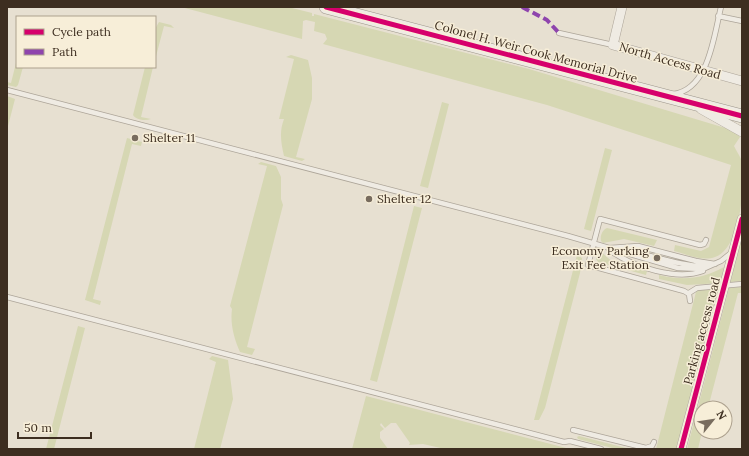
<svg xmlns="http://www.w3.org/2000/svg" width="749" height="456" viewBox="0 0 749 456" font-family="Lora,serif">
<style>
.green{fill:#d6d7b3}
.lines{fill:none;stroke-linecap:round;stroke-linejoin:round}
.lane-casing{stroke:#ada599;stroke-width:6}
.street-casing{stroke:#ada599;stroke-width:10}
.secondary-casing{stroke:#9c958a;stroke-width:14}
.lane{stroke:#efebe3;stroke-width:4.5}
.street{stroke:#efebe3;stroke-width:9}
.secondary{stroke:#efebe3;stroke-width:13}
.quiet{stroke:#8e44ad;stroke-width:4;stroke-dasharray:8 4;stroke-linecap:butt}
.cycleway-casing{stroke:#f7eed8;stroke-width:8}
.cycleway{stroke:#d6006c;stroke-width:5}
.poi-dot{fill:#786c5e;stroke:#f7eed8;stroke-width:1.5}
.labels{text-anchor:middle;stroke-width:3;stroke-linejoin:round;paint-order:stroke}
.street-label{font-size:12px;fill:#3d2e20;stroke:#f7eed8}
.poi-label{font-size:12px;fill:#3d2e20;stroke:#f7eed8;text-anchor:start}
</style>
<rect width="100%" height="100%" fill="#e7e0d1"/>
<path class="green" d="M 181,7 L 288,7 L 312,13 L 312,16 L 314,16 L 314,14 L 529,69 L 732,130 L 740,137 L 734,146 C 736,150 739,155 741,159 C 746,182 741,249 715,257 C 703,262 686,254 674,251 L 675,245 L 701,251 L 709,247 L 731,165 L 547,105 L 323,44 L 327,39 L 325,34 L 314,31 L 315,22 L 306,20 L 303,21 L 302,39 Z
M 159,22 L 171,25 L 174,28 L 164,26 L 155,60 L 155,29 Z
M 291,55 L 308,60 L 312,78 L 312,99 L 296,157 L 305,159 L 302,161 L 284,156 C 281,143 279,132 284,119 L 279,119 L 294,59 L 286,57 Z
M 17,59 L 17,67 L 23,67 L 18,85 L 16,87 L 7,85 L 7,82 L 11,83 Z
M 145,67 L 153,67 L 141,117 L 151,119 C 145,121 136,120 133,115 Z
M 7,96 L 15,99 L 7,130 Z
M 442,102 L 449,104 L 428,188 L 420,186 Z
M 127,138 L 142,142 L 141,146 L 132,144 L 93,299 L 101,301 L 100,305 L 85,300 Z
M 605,148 L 612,150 L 591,231 L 584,229 Z
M 261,162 L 276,166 L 281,177 L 281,199 L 283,205 L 247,347 L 255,349 L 252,355 L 240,352 C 234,338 230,324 232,309 L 230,306 L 267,166 L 258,164 Z
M 414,206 L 422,208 L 377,382 L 370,380 Z
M 607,228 L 657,240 L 654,246 L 624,239 L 603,243 L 601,241 C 600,236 602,230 607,228 Z
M 742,236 L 742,281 L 730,282 Z
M 601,252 L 614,263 L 647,271 L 646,275 L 598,262 L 596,259 L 598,252 Z
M 577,255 L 582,258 L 580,273 L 545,408 L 539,420 L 534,420 Z
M 724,267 L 721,283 L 687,285 L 659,279 L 659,275 C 684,281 702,279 724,267 Z
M 742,287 L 742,293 L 738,293 L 708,408 L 701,408 L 702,432 L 698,449 L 687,449 L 729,288 Z
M 719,289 L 678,449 L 656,449 L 696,292 L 698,290 Z
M 78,326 L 85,328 L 54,449 L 46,449 Z
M 212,356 L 228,360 L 233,399 L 220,449 L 194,449 L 216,362 L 209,359 Z
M 366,396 L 570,449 L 445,449 L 423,444 L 409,445 L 410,443 L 396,423 L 391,423 L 385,428 L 381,423 L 380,425 L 384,429 L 380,432 L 380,438 L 388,449 L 352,449 Z
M 579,436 L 630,449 L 616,449 L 578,439 L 577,437 Z"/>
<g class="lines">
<g class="lane-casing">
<path id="lane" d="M 718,16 L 742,21
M 559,33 L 613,45
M 7,90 L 568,236 L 678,268 L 703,269 L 721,261 L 731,253
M 673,94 C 709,90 714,35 721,7
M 609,248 L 638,246 L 696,261 L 715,264
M 617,249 C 643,252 681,267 705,266
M 612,252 C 635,267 676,281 703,271
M 689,293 L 697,288 L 742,284
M 7,297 L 564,442 L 570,441 L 601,449
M 690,301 L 689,294 L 684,291 L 588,265 L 600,219 L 700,245 L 704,244 L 706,240
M 573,430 L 646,448 L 652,446 L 654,442"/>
</g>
<g class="street-casing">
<path id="street" d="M 622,7 L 613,45 L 742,81
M 701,109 L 742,132
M 681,449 L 742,219"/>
</g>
<g class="secondary-casing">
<path id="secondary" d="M 326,7 L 742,116"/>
</g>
<use href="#lane" class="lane"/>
<use href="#street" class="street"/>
<use href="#secondary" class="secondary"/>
<path class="quiet" d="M 522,7 L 547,20 L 559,33"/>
<g class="cycleway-casing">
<path id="cycleway" d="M 326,7 L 742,116
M 681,449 L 742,219"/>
</g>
<use href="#cycleway" class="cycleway"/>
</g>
<g class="poi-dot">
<circle cx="135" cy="138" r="4"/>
<circle cx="369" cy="199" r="4"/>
<circle cx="657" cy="258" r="4"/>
</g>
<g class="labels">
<g class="street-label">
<text transform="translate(536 52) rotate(15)" y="4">Colonel H. Weir Cook Memorial Drive</text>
<text transform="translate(670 61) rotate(16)" y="4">North Access Road</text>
<text transform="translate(702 331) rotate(-75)" y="4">Parking access road</text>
</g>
<g class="poi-label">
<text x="143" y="142">Shelter 11</text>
<text x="377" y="203">Shelter 12</text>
<text x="649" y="255" text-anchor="end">Economy Parking<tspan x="649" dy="14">Exit Fee Station</tspan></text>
</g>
</g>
<rect width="749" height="456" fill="none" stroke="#3d2e20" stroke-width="16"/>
<rect x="16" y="16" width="140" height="52" fill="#f7eed8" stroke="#ada18e"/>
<rect x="24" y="29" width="20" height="6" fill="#d6006c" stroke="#ada18e"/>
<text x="52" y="36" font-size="12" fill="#3d2e20">Cycle path</text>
<rect x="24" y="49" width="20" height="6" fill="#8e44ad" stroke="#ada18e"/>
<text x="52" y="56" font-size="12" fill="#3d2e20">Path</text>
<g transform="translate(713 420) rotate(60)"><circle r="19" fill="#f7eed8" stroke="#ada18e"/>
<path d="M0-3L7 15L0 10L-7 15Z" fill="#786c5e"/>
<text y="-6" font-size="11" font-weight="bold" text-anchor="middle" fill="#3d2e20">N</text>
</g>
<path d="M18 432v6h73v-6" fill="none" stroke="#3d2e20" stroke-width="2"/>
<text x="24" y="432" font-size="12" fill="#3d2e20" stroke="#f7eed8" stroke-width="3" paint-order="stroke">50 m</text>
</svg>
